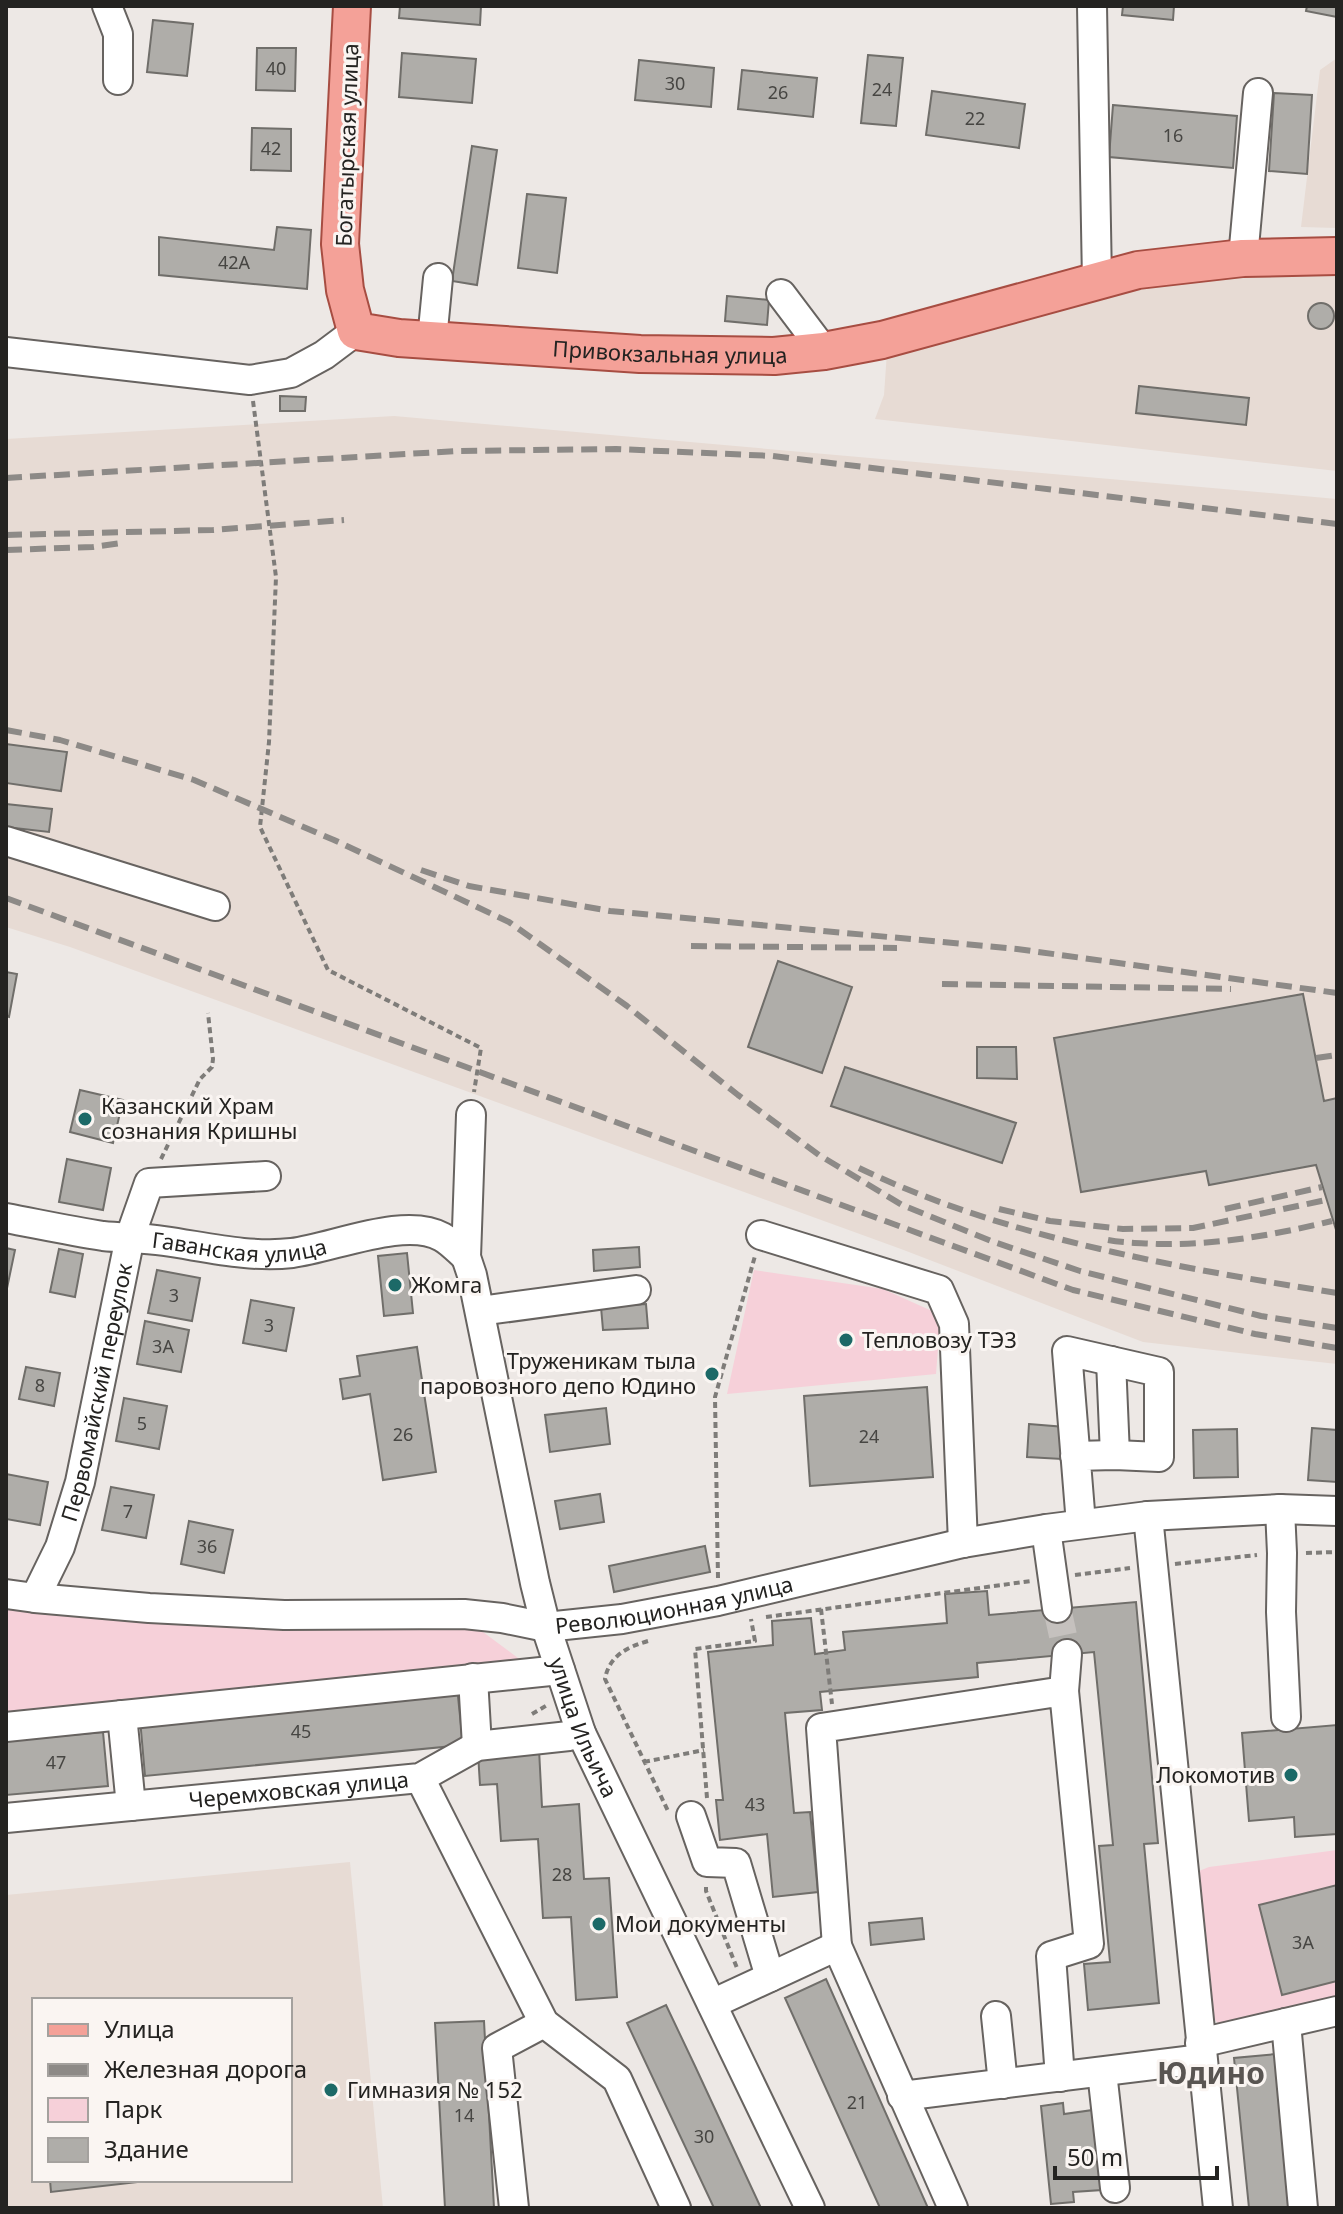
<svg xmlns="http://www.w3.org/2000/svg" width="1343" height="2214" viewBox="0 0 1343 2214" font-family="'Noto Sans',sans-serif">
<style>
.built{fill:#e7dbd4;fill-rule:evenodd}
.green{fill:#f6d0d9}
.building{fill:#afada9;stroke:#706e6a;stroke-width:2}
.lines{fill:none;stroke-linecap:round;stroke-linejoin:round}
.minor-tunnel{stroke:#c5c1be;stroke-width:28;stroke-dasharray:28 14;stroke-linecap:butt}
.minor-casing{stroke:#676360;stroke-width:32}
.major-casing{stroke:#a74d42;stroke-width:40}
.path{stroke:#7e7c79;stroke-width:4;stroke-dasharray:6 4;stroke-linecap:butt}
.minor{stroke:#fff;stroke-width:28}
.major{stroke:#f4a198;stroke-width:36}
.rail{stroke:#8d8a87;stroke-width:6;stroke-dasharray:16 8;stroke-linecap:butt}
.poi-dot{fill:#1c6967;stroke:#faf5f2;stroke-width:3}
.labels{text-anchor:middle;stroke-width:6;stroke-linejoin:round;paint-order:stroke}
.number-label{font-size:18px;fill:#474643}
.street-label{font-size:22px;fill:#242321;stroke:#faf5f2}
.poi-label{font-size:22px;fill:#242321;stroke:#faf5f2;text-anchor:start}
.district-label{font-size:30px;font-weight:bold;fill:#595552;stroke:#faf5f2}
</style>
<rect width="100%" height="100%" fill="#ede8e5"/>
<path class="built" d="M 1337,58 L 1337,228 L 1301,227 L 1320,70 Z
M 1337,273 L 1337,471 L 875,419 L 884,395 L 887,352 L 1164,280 Z
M 394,416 L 1337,499 L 1337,1364 L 1143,1342 L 901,1249 L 70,947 L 6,927 L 6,439 Z
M 350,1862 L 383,2208 L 6,2208 L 6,1895 ZM 34,2000 L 290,2000 L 290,2180 L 34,2180 Z"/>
<path class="green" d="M 754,1270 L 883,1289 L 932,1311 L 940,1323 L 936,1374 L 727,1394 Z
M 6,1609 L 185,1623 L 479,1629 L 526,1664 L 6,1714 Z
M 1337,1850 L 1337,2011 L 1227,2036 L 1208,2010 L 1194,1873 L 1209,1867 Z"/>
<path class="building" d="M 400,6 L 481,6 L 480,25 L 399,18 Z
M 1123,6 L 1174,6 L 1173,20 L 1122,15 Z
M 1307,6 L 1337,6 L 1337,17 L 1306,11 Z
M 153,20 L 193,24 L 187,76 L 147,72 Z
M 257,48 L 296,48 L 295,91 L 256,90 Z
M 402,53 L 476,59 L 472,103 L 399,97 Z
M 868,55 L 903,58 L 896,126 L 861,123 Z
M 639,60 L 714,68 L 711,107 L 635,100 Z
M 742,70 L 817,78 L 813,117 L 738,109 Z
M 932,91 L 1025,104 L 1019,148 L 926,135 Z
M 1274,93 L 1312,95 L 1307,174 L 1269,171 Z
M 1113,105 L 1237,116 L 1233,168 L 1109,157 Z
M 252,128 L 291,129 L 291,171 L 251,170 Z
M 472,146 L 497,150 L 477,285 L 452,281 Z
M 527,194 L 566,198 L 557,273 L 518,268 Z
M 277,227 L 311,230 L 307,289 L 159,275 L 159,237 L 274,250 Z
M 727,296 L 769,300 L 767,325 L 725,321 Z
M1308 316a13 13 0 1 1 26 0a13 13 0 1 1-26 0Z
M 1139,386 L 1249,398 L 1246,425 L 1136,413 Z
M 280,396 L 306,397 L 305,411 L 280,411 Z
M 6,744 L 67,752 L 61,791 L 6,783 Z
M 6,804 L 52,809 L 49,832 L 6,827 Z
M 778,961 L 852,987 L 822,1073 L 748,1047 Z
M 6,972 L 17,974 L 9,1017 L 6,1016 Z
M 1303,994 L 1324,1101 L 1337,1098 L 1337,1233 L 1316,1165 L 1209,1185 L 1206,1171 L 1081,1192 L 1054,1038 Z
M 977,1047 L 1016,1047 L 1017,1079 L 977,1078 Z
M 845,1067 L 1016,1123 L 1002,1163 L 831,1106 Z
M 80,1090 L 123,1100 L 113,1143 L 70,1132 Z
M 67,1159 L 111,1168 L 103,1210 L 59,1202 Z
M 639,1247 L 640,1267 L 594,1271 L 593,1250 Z
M 6,1248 L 15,1250 L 6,1293 Z
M 59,1249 L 83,1254 L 75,1297 L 50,1292 Z
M 407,1253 L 413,1313 L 384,1316 L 378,1256 Z
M 157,1270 L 200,1278 L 192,1321 L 148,1313 Z
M 251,1300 L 294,1308 L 286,1351 L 243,1343 Z
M 646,1304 L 648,1328 L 603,1330 L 601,1307 Z
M 145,1321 L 189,1330 L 181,1372 L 137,1364 Z
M 417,1347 L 436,1472 L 383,1480 L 370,1394 L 343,1399 L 340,1379 L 360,1376 L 357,1356 Z
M 26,1367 L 60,1373 L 54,1406 L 19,1399 Z
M 927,1387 L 933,1477 L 810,1486 L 804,1396 Z
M 124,1398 L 167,1406 L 159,1449 L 116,1441 Z
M 606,1408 L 610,1444 L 550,1452 L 545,1415 Z
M 1029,1424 L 1065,1427 L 1062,1459 L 1027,1457 Z
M 1312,1428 L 1337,1430 L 1337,1482 L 1308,1480 Z
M 1237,1429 L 1238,1477 L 1194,1478 L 1193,1430 Z
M 6,1474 L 48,1482 L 40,1525 L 6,1519 Z
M 111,1487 L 154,1495 L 146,1538 L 102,1530 Z
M 600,1494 L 604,1522 L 560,1529 L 555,1501 Z
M 189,1521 L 233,1530 L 224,1573 L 181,1564 Z
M 705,1546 L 710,1572 L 614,1592 L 609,1566 Z
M 987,1591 L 989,1615 L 1136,1602 L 1158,1843 L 1144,1844 L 1159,2003 L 1088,2010 L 1084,1964 L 1110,1962 L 1099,1846 L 1113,1845 L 1094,1652 L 977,1663 L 978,1677 L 820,1692 L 822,1710 L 785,1713 L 794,1813 L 810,1812 L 818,1892 L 773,1897 L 767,1834 L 720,1840 L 716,1800 L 723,1800 L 708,1652 L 773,1645 L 772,1621 L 811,1618 L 815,1654 L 845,1650 L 843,1632 L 947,1623 L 945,1594 Z
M 457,1687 L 463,1745 L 145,1776 L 140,1719 Z
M 1337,1725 L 1337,1834 L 1295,1837 L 1294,1817 L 1249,1821 L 1242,1733 Z
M 103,1732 L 108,1786 L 6,1795 L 6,1741 Z
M 539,1749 L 542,1807 L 579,1804 L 584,1879 L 609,1878 L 617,1997 L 576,2000 L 571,1917 L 543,1918 L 538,1839 L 501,1841 L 497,1784 L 480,1785 L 478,1753 Z
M 1337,1885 L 1337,1981 L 1282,1995 L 1259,1905 Z
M 922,1918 L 924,1939 L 871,1945 L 869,1923 Z
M 826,1979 L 928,2208 L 880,2208 L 785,1998 Z
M 666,2005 L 695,2066 L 761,2208 L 714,2208 L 627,2023 Z
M 484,2021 L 494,2208 L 445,2208 L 435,2023 Z
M 1276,2054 L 1291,2208 L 1249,2208 L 1234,2058 Z
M 1063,2103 L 1064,2114 L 1093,2110 L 1102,2190 L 1073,2192 L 1074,2202 L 1051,2204 L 1041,2106 Z
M 50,2180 L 155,2180 L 51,2192 Z"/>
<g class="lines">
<path class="minor-tunnel" d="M 1057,1608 L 1067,1654"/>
<g class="minor-casing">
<g id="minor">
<path d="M 107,6 L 118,34 L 118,80"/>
<path d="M 1092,6 L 1097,281"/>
<path d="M 1243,258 L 1258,93"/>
<path d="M 781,294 L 824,351"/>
<path d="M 432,340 L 438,278"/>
<path d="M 6,352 L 250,380 L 291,373 L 324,355 L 356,331"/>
<path d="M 6,841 L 215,906"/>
<path id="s1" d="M 471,1115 L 466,1257 L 472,1275 L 535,1583 L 546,1627 L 581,1733 L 810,2208"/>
<path id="s2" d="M 6,1218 C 38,1224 70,1231 103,1236 C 123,1238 144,1238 164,1241 C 206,1247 250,1258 292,1253 C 333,1248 405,1216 442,1237 C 451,1242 459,1251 466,1257"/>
<path d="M 761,1235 L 939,1290 L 954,1324 L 963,1543"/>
<path d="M 480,1311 L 636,1290"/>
<path d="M 1111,1361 L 1115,1455"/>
<path d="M 1075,1456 L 1115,1455 L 1159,1457 L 1159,1372 L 1067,1351 L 1081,1524"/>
<path d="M 1280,1509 L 1282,1553 L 1281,1612 L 1286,1717"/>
<path d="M 1148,1516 L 1218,2208"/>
<path d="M 1046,1529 L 1057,1608"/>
<path id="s3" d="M 6,1594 L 35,1598 L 149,1608 L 284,1615 L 464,1614 L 502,1618 L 546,1627 L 622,1619 L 718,1601 L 963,1543 L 1046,1529 L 1148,1516 L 1280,1509 L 1337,1511"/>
<path id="s4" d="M 35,1598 L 60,1547 L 80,1482 L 130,1237 L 149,1183 L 266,1176"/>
<path d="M 473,1678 L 477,1746"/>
<path d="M 1064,1691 L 1067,1654"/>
<path d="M 122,1715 L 131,1806"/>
<path d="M 6,1727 L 560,1670"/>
<path d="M 420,1778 L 544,2023 L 617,2079 L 676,2208"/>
<path d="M 691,1816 L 707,1862 L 736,1863 L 770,1977"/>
<path id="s5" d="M 6,1818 L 420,1778 L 477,1746 L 569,1736 L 581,1733"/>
<path d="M 837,1946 L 821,1728 L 1064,1691 L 1089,1944 L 1051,1956 L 1060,2077"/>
<path d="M 712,2004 L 837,1946 L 953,2208"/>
<path d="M 996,2016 L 1003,2084"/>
<path d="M 1286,2023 L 1303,2208"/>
<path d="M 1200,2043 L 1337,2011"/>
<path d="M 1102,2072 L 1115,2188"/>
<path d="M 902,2096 L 1202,2059"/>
<path d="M 514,2208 L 497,2048 L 544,2023"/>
</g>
</g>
<g class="major-casing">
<g id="major">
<path id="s6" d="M 352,6 L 340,244 L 345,290 L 356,331 L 399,338 L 640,354 L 774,356 L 824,351 L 882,340 L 1138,270 L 1243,258 L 1337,256"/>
</g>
</g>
<path class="path" d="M 253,401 L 276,577 L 269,742 L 260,827 L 328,970 L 481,1048 L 474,1092
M 161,1159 L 200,1079 L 212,1067 L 213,1059 L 208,1013
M 1306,1553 L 1337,1552
M 1175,1564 L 1257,1555
M 1075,1575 L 1130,1568
M 718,1578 L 715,1397 L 755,1256
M 821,1609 L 832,1704
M 766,1617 L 1031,1581
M 648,1641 C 627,1647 609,1656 605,1679 L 668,1811
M 532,1714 L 549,1704
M 644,1762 L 704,1750
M 707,1798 L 695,1649 L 755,1641 L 751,1619
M 706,1887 L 706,1891 L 737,1968"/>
<use href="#minor" class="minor"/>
<use href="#major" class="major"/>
<path class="rail" d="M 6,478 L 457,451 L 616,449 L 773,456 L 1337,524
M 6,535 L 213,530 L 344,520
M 6,550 L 93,547 L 122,543
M 6,730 L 60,740 L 194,780 L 334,840 L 509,922 L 627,1006 L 738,1095 L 819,1155 L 902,1205 L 991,1241 L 1080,1271 L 1261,1316 L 1337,1328
M 421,870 L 469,886 L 610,911 L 1017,949 L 1337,993
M 6,898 L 1073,1290 L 1255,1334 L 1337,1348
M 691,946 L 897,948
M 942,984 L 1231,989
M 1316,1058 L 1337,1055
M 859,1168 C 1005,1238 1178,1268 1337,1293
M 999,1209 L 1050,1221 L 1123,1229 L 1193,1228 L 1326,1200
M 1225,1209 L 1322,1187
M 1108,1240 C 1124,1243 1141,1243 1158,1244 C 1218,1245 1274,1235 1332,1221"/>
</g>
<g class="poi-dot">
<circle cx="85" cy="1119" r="8"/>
<circle cx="395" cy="1285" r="8"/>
<circle cx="846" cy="1340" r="8"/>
<circle cx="712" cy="1374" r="8"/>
<circle cx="1291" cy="1775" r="8"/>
<circle cx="599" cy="1924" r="8"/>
<circle cx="331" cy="2090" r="8"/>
</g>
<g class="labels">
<g class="number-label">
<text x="276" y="75">40</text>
<text x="675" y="90">30</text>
<text x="882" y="96">24</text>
<text x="778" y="99">26</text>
<text x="975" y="125">22</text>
<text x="1173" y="142">16</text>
<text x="271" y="155">42</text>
<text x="234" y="269">42А</text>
<text x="174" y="1302">3</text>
<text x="269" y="1332">3</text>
<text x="163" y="1353">3А</text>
<text x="40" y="1392">8</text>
<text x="142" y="1430">5</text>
<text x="403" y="1441">26</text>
<text x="869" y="1443">24</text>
<text x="128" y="1518">7</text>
<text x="207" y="1553">36</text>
<text x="301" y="1738">45</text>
<text x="56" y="1769">47</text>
<text x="755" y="1811">43</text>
<text x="562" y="1881">28</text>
<text x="1303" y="1949">3А</text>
<text x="857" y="2109">21</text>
<text x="464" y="2122">14</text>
<text x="704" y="2143">30</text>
</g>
<g class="street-label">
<text transform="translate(347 145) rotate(-88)" y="8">Богатырская улица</text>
<text dy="8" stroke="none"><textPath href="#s6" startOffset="642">Привокзальная улица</textPath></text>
<text dy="8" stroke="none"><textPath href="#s2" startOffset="236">Гаванская улица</textPath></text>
<text dy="8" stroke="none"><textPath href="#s4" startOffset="216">Первомайский переулок</textPath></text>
<text dy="8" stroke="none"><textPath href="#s3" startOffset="672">Революционная улица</textPath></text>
<text dy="8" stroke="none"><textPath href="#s1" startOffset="628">улица Ильича</textPath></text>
<text dy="8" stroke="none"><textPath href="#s5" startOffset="294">Черемховская улица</textPath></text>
</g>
<g class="poi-label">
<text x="101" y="1114">Казанский Храм<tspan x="101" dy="25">сознания Кришны</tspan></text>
<text x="411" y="1293">Жомга</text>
<text x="862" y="1348">Тепловозу ТЭ3</text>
<text x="696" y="1369" text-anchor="end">Труженикам тыла<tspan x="696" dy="25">паровозного депо Юдино</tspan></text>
<text x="1275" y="1783" text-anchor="end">Локомотив</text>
<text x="615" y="1932">Мои документы</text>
<text x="347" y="2098">Гимназия № 152</text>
</g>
<g class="district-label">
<text x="1211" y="2084">Юдино</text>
</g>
</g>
<rect width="1343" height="2214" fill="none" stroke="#242321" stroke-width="16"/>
<rect x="32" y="1998" width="260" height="184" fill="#faf5f2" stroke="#a4a19e" stroke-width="2"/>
<rect x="48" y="2024" width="40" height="12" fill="#f4a198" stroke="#a4a19e" stroke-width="2"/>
<text x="104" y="2038" font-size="24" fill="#242321">Улица</text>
<rect x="48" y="2064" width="40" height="12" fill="#8d8a87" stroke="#a4a19e" stroke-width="2"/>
<text x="104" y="2078" font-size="24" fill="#242321">Железная дорога</text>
<rect x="48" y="2098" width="40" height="24" fill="#f6d0d9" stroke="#a4a19e" stroke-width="2"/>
<text x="104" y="2118" font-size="24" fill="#242321">Парк</text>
<rect x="48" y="2138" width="40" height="24" fill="#afada9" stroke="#a4a19e" stroke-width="2"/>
<text x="104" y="2158" font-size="24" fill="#242321">Здание</text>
<path d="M1055 2166v12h162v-12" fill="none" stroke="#242321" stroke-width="4"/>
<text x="1067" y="2166" font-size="24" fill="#242321" stroke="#faf5f2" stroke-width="6" paint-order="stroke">50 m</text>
</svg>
